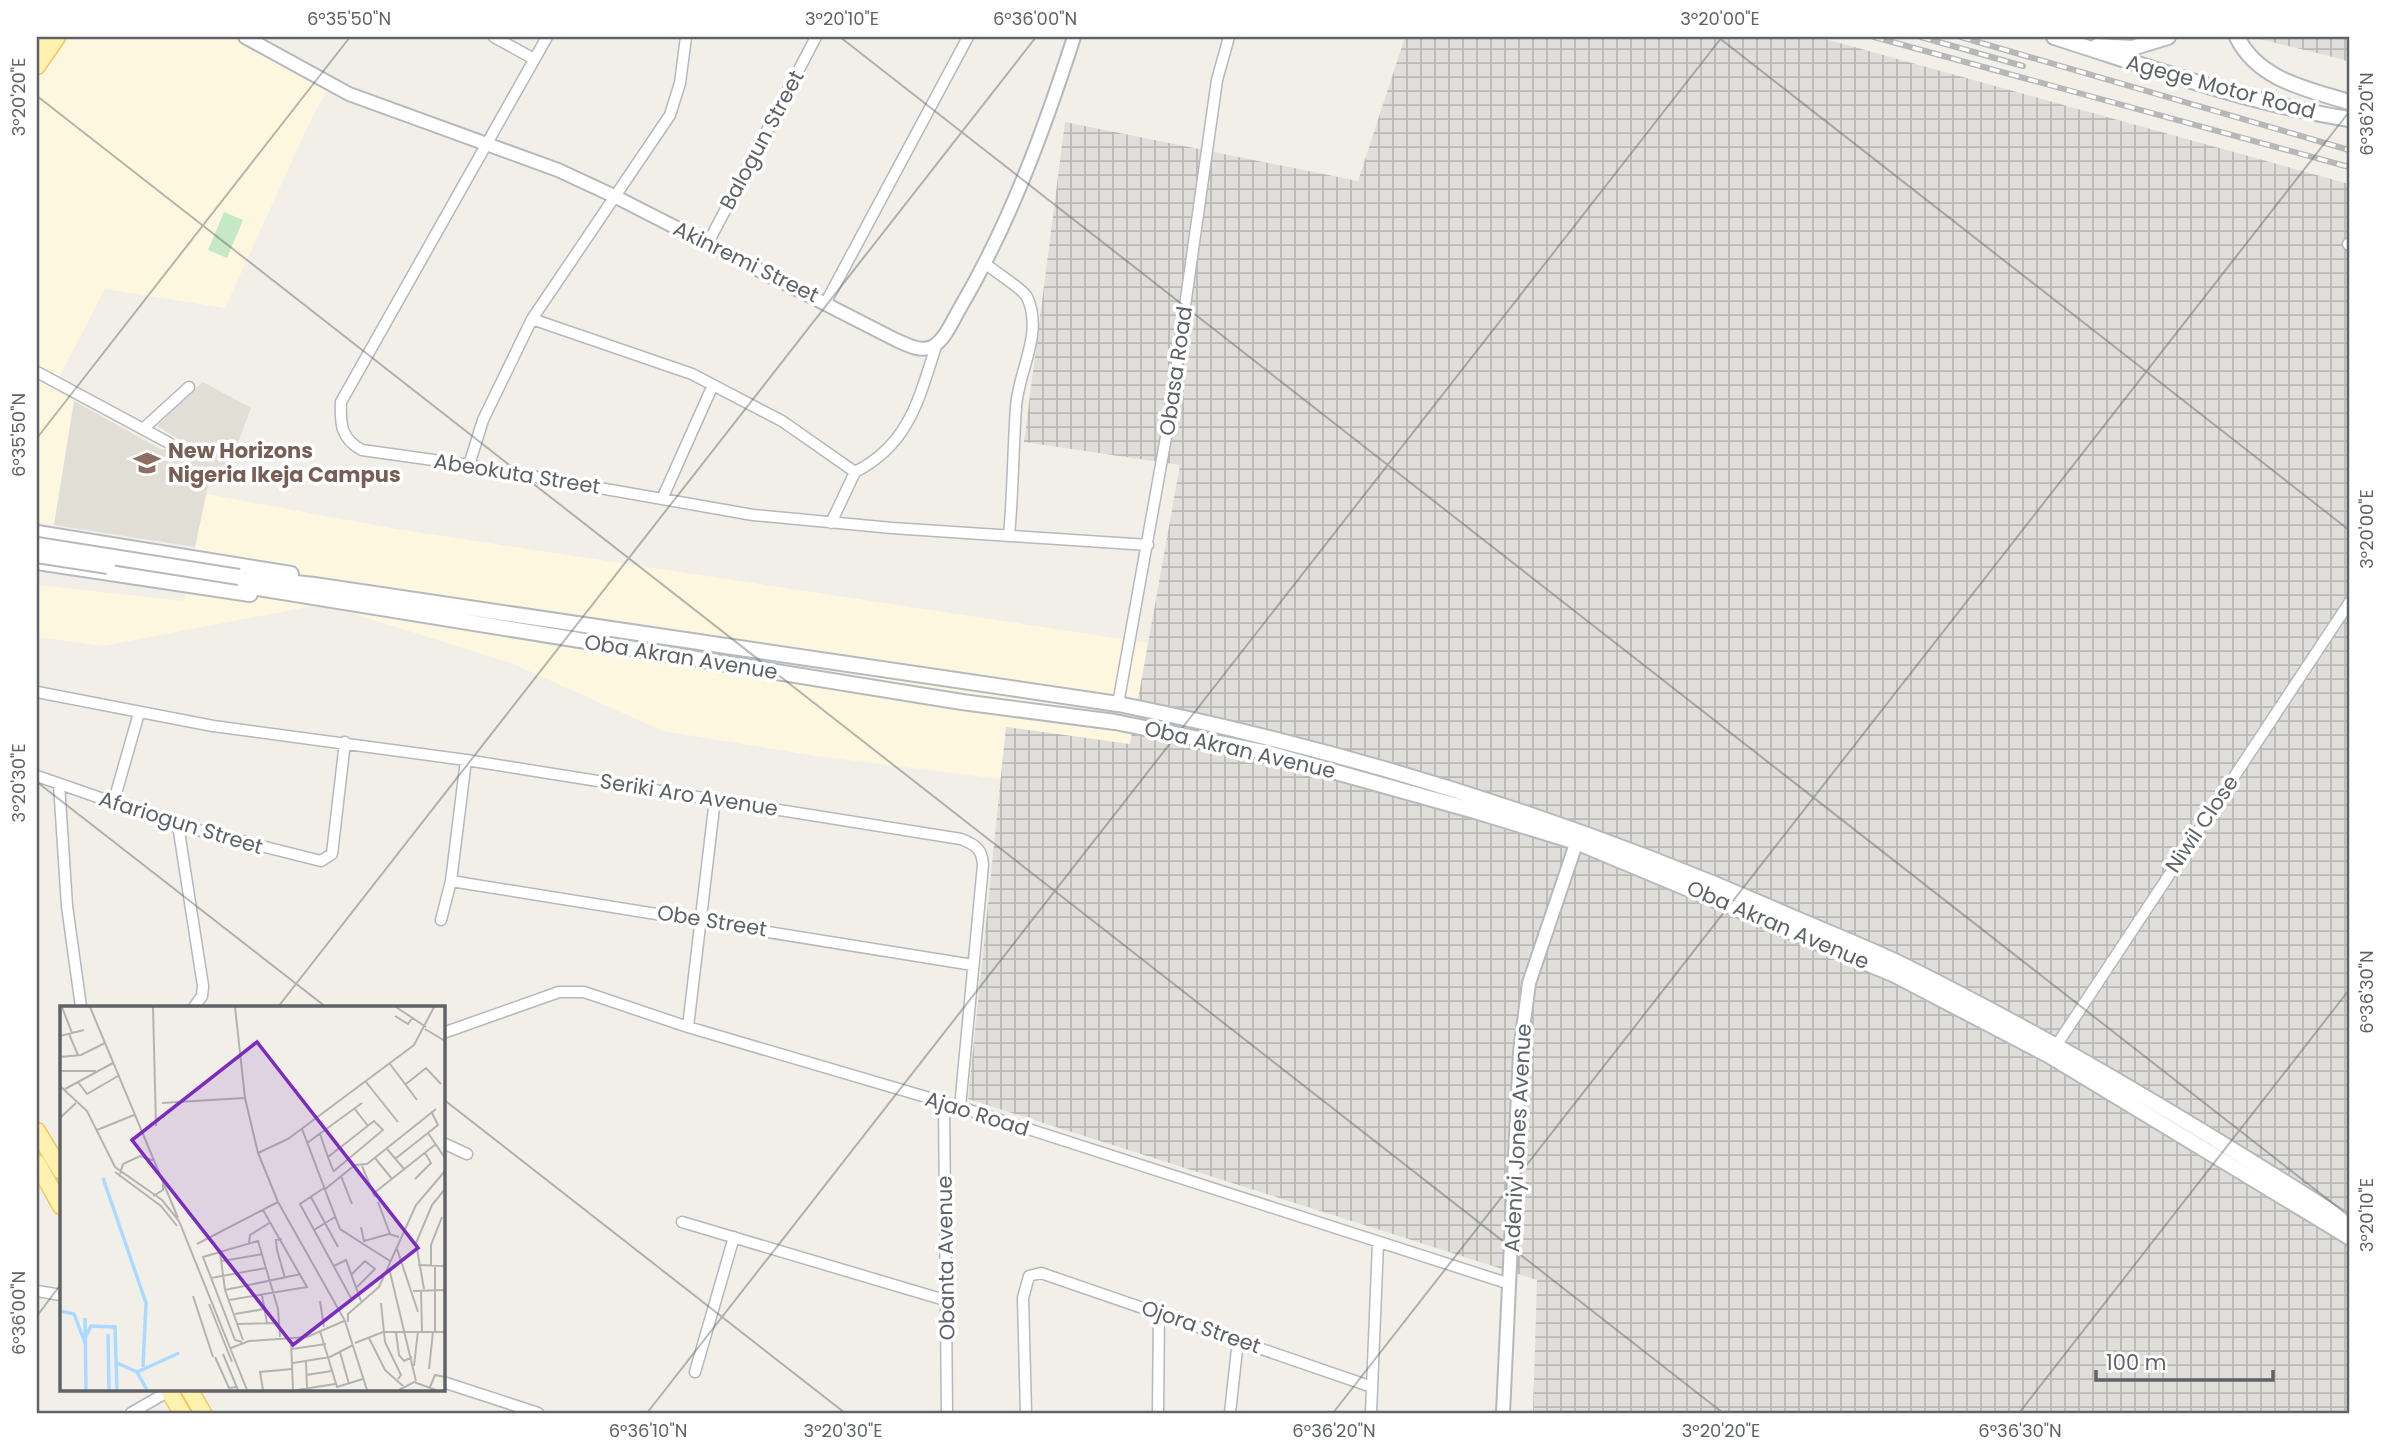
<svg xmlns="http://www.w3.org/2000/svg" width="2386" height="1450" viewBox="0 0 2386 1450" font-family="Poppins,sans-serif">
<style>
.commercial{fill:#fef7e0}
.industrial{fill:url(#industrial-grid)}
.education{fill:#e1ded6}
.grass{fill:#c5e8c5}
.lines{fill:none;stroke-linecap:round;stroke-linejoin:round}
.minor-casing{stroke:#b5b8bc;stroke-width:13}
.tertiary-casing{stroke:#b5b8bc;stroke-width:16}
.secondary-casing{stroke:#b6babf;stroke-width:18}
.primary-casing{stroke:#f2c960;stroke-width:19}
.minor{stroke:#fff;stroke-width:10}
.tertiary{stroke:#fff;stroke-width:12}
.secondary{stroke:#fff;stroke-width:14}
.primary{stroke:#fff2af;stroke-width:16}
.rail-casing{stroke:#b6b7b8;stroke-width:6}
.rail{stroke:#fff;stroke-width:3.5;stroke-dasharray:10;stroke-linecap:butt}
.secondary-bridge-casing{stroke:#b6babf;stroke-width:18;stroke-linecap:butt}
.secondary-bridge{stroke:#fff;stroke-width:14}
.ticks{fill:none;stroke:#5f6368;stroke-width:2;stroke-opacity:0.45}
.labels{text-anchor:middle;stroke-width:7;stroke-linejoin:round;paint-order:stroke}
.street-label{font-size:21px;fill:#5f6368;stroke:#fff}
.education-label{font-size:21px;font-weight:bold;fill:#785e54;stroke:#fff;text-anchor:start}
.inset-river{fill:none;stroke:#aadaff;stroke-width:3.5}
.inset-road{fill:none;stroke:#b3b3b1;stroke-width:2}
.view{fill:#7b2cbf;fill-opacity:0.15;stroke:#7b2cbf;stroke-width:3.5}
.inset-edge{fill:none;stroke:#5f6368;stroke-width:3.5}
.neatline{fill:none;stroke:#5f6368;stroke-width:2.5}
.ticks-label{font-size:18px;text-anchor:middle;fill:#5f6368}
</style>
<defs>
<pattern id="industrial-grid" width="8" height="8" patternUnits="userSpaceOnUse" patternTransform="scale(1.75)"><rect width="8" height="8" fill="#e0deda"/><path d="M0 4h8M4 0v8" fill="none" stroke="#b9b8b5"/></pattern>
</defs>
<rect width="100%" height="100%" fill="#f1efe8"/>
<path class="commercial" d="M 59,37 L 254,37 L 328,89 L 312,117 L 225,308 L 105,289 L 53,389 L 74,401 L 54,525 L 37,522 L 37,81 Z
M 206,494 L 396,529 L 1148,643 L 1130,745 L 1006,727 L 1000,779 L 816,756 L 663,731 L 511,663 L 323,604 L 103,646 L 37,637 L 37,585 L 184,601 Z"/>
<path class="industrial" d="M 1405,37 L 1818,37 L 2349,184 L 2349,1413 L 1533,1413 L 1537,1280 L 968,1099 L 1006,727 L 1130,744 L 1180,465 L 1024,442 L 1065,122 L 1358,181 Z
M 2251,37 L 2349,37 L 2349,62 L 2341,59 Z"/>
<path class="education" d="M 203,382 L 251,408 L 223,482 L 210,476 L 195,547 L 54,525 L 74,401 L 162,450 L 174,446 L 179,439 L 157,426 Z"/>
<path class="grass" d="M 224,212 L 243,220 L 227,258 L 208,250 Z"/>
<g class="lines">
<g class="minor-casing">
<path id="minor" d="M 494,37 L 534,59
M 547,37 L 341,402 C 340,424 341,439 362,450 L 469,465 L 753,515 L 892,528 L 1148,545
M 708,243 L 816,37
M 2348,244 L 2349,245
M 986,264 C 995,272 1023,289 1027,297 C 1044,333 1018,372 1016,407 C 1013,450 1013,493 1009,536
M 826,302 L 968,37
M 532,319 L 692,374 L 782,421 L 855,472 L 831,523
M 37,372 L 169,443
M 144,428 L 189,387
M 469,465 L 483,420 L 532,319 L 670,115 L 680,83 L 686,37
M 855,472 C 910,444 919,398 937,343
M 662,499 L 713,385
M 37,692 L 213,726 L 466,760 L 961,839 C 976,845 982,849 983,865 L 960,1107
M 1118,704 L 1168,426 L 1217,80 L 1229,37
M 37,776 L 178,825 L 321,861 L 332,854 L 345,742
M 59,784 L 67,906 L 81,1007
M 113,804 L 139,713
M 178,825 L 203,986 L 202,996 L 194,1007
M 451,881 L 973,965
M 441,920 L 451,881 L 466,760
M 688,1027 L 715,799
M 443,1033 L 559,992 L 584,992 L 688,1027 L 960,1107 L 1510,1284
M 2056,1046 L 2349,603
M 944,1103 L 947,1413
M 443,1143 L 467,1154
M 682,1222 L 948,1301
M 37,1291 L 61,1295
M 695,1372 L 734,1237
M 443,1382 L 538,1413
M 131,1413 L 169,1391
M 1026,1413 L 1023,1298 L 1029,1276 L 1041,1273 L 1372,1387
M 1158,1413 L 1159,1312
M 1230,1413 L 1238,1340
M 1371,1413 L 1378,1243"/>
</g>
<g class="tertiary-casing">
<path id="tertiary" d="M 245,37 L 349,94 L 558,170 L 614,196 L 896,340 C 907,345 920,352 932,347 C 945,340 953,320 960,308 C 1010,223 1044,130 1074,37
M 1503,1413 L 1520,1052 L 1529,983 L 1579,835"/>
</g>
<g class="secondary-casing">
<path id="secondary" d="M 2054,37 C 2152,68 2247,103 2349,119
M 2237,37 C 2258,80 2307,89 2349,102
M 2097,46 L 2132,48 L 2168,37
M 37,533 L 291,574
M 37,562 L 250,594
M 251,578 L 314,585 L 1118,704 C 1353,751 1580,823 1799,920 C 1834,935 1870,949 1905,966 C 2058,1042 2205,1131 2349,1223
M 239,585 L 962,702 L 1115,722 L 1264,752 L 1475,811 L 1576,842 L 1895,975 L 2050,1056 L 2349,1237"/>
</g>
<g class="primary-casing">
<path id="primary" d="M 37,43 L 41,37
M 37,66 L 57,37
M 37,1131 L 61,1171
M 37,1163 L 61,1206
M 168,1389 L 182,1413
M 189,1389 L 203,1413"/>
</g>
<use href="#minor" class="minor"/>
<use href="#tertiary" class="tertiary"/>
<use href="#secondary" class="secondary"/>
<use href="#primary" class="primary"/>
<g class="rail-casing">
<path id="rail" d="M 1874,37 L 2349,167
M 1921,37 L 2023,66
M 1961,37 L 2349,150"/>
</g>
<use href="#rail" class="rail"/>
<g class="secondary-bridge-casing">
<path id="secondary-bridge" d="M 37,545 L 239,577
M 37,555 L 108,566"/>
</g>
<use href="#secondary-bridge" class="secondary-bridge"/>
</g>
<path class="ticks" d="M 840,37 L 2349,1216M 1718,37 L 2349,530M 37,96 L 1723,1413M 37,438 L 350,37M 37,782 L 326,1007M 278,1007 L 1036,37M 443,1099 L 845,1413M 37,1316 L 61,1284M 647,1413 L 1722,37M 1333,1413 L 2349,112M 2019,1413 L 2349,990"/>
<defs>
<g id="school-bare" transform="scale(2.1)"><path d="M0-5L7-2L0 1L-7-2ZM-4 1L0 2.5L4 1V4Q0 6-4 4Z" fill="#8d6e63" stroke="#fff" stroke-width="2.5" paint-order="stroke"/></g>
</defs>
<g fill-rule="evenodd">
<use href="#school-bare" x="147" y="463"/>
</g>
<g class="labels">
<g class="street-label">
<text transform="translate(2221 87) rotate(15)" y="7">Agege Motor Road</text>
<text transform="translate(762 140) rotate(-62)" y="7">Balogun Street</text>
<text transform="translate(746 262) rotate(26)" y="7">Akinremi Street</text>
<text transform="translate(1176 371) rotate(-82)" y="7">Obasa Road</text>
<text transform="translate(517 474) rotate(9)" y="7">Abeokuta Street</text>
<text transform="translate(681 657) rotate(9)" y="7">Oba Akran Avenue</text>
<text transform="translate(1240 750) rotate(13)" y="7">Oba Akran Avenue</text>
<text transform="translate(689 795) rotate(9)" y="7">Seriki Aro Avenue</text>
<text transform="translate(181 823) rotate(17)" y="7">Afariogun Street</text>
<text transform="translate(2202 824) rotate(-56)" y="7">Niwil Close</text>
<text transform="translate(712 921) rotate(9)" y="7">Obe Street</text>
<text transform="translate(1778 925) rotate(23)" y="7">Oba Akran Avenue</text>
<text transform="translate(977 1114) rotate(17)" y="7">Ajao Road</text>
<text transform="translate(1518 1138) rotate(-87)" y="7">Adeniyi Jones Avenue</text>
<text transform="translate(946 1258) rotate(-91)" y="7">Obanta Avenue</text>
<text transform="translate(1201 1327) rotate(19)" y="7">Ojora Street</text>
</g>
<g class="education-label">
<text x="168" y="458">New Horizons<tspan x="168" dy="24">Nigeria Ikeja Campus</tspan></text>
</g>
</g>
<g transform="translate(60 1006)">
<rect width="385" height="385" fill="#f1efe8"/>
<path class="inset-river" d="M 43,172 L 86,297 L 83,361M 0,305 L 14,308 L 25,337M 25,312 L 26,384M 48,328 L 49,384M 25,332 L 31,320 L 55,321 L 57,384M 57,357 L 77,366 L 87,384M 77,366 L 119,347"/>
<path class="inset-road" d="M 2,1 L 12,27M 30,1 L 118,212M 93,1 L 96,120M 175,1 L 185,92 L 198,147 L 218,196 L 285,315 L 307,384M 336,1 L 366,21M 335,10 L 348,18 L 353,11M 365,23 L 385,35M 9,28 L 18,49M 0,30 L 24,24M 0,51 L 21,49 L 45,37M 330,58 L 357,94M 0,65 L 36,65M 18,76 L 27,88 L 58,70M 306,76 L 338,116M 346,78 L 366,62 L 381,78M 0,80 L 27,105 L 55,161 L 102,194 L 119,215 L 187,384M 5,83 L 53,57M 102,97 L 184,92M 294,102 L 308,120M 0,112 L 16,97M 242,123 L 280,223 L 330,255M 37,124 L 74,109M 368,127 L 385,152M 260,128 L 268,151 L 273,164 L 274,165 L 323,124 L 314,115 L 268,151M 247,137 L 302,97M 327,143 L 345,164M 198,147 L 228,133 L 354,39 L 374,1M 315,152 L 332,173M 335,153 L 378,119 L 372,107M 302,160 L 315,191M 55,166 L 101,200 L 117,220M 60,168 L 63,158 L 80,150 L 95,155M 281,170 L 292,198M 355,173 L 371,157 L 365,147M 264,182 L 240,198 L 291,292M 264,184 L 295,159 L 307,158 L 376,103M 314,187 L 376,138M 93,190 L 103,184 L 103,174M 251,191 L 278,241M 318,196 L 330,228M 301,221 L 304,235 L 329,228 L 339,231M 254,224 L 275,211M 222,233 L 216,234 L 217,244 L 225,272M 189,237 L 190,229 L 211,216M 137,238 L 218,196M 337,243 L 358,306M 160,246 L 165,284 L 183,334M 162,255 L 203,248M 358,259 L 385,260M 371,259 L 371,239 L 382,211M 375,259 L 375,326M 274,260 L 286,254 L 301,295M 329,262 L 356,375M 292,268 L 305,255 L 315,263 L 297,281M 151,272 L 206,262M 364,283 L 356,237 L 372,199 L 385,183M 165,284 L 241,268M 361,284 L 362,325M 353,285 L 385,284M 202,289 L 207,317M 133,290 L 153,351M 169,294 L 247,281 L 203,204M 260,295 L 264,321M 321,297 L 325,336 L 341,369 L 338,373M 149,298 L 172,356M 175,308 L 204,303M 288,316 L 288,308 L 319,281 L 356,199 L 385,165M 178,318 L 220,317M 260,325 L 277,381 L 303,373M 336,326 L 339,349 L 344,355 L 352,351M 309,332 L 325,364 L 343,380M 231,334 L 233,384M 182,336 L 175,334 L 143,251 L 198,235 L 218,303 L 220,331M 295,337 L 323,326 L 385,326M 171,342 L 189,335 L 247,331 L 284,315M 232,343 L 266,338M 280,346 L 289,378M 163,348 L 178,384M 155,351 L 169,382 L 177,381M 246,356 L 247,382M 233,357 L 270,351 L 293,339M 354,360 L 358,325M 369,363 L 373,326M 246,369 L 272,365M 370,381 L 375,369 L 385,371M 203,384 L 200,366 L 232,363M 237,384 L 275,378M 339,384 L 354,376 L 376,384"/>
<path class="view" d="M 197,36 L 358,242 L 233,339 L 72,134 Z"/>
<rect width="385" height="385" class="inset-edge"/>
</g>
<rect width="2386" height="1450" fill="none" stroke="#ffffff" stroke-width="77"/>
<path d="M2096 1370v10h177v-10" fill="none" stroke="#5f6368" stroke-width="3.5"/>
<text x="2106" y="1370" font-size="21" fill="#5f6368" stroke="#ffffff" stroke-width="5" paint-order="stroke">100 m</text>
<rect x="38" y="38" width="2310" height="1374" class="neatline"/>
<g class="ticks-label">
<text x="349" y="25">6°35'50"N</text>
<text x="842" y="25">3°20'10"E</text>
<text x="1035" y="25">6°36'00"N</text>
<text x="1720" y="25">3°20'00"E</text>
<text transform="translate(19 97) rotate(-90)" y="6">3°20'20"E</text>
<text transform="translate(2367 114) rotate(-90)" y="6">6°36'20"N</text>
<text transform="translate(19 435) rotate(-90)" y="6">6°35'50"N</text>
<text transform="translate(2367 529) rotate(-90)" y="6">3°20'00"E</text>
<text transform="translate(19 783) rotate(-90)" y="6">3°20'30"E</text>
<text transform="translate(2367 992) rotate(-90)" y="6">6°36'30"N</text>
<text transform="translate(2367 1215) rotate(-90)" y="6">3°20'10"E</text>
<text transform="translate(19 1313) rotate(-90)" y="6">6°36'00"N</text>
<text x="648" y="1437">6°36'10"N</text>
<text x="843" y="1437">3°20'30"E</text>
<text x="1334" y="1437">6°36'20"N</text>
<text x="1721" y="1437">3°20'20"E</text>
<text x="2020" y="1437">6°36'30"N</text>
</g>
</svg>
